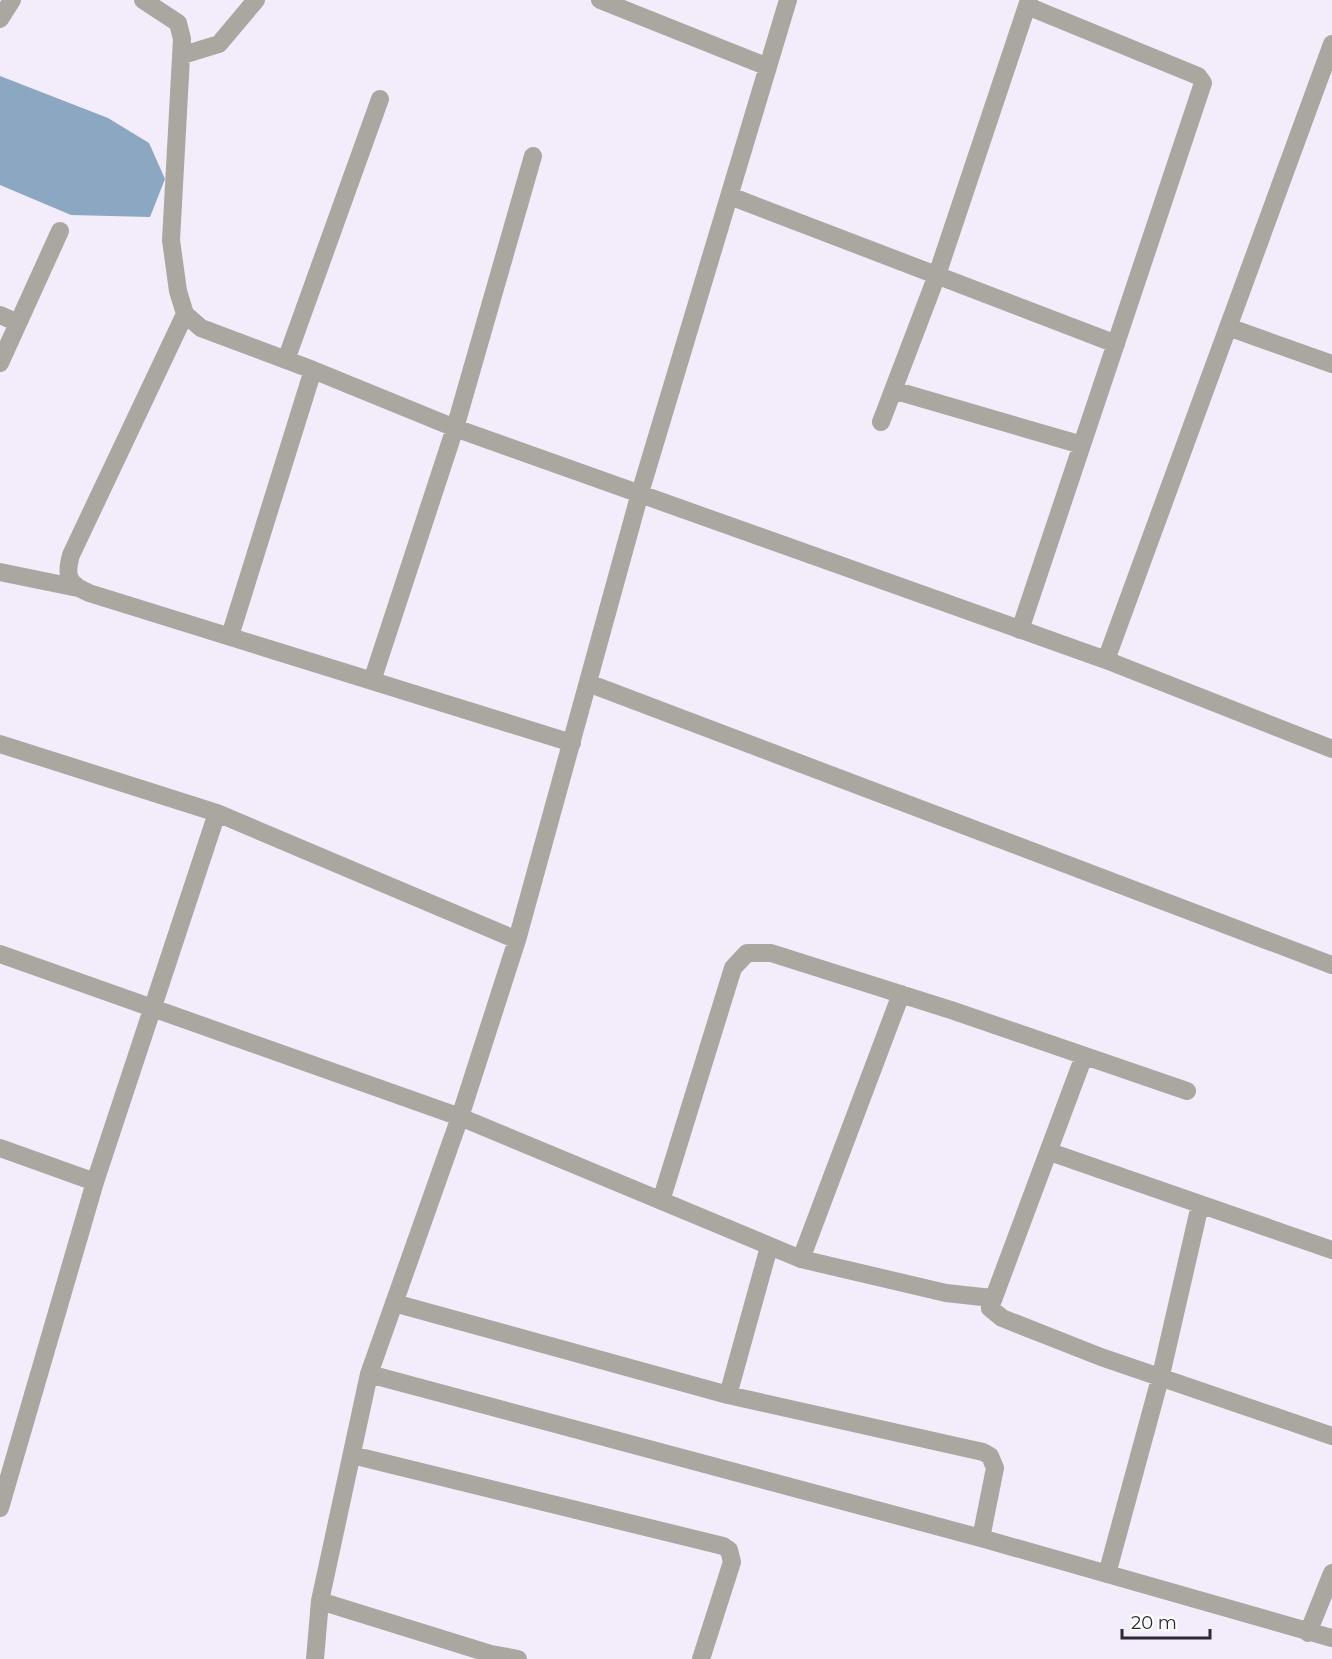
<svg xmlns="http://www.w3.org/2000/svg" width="1332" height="1659" viewBox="0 0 1332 1659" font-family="Montserrat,sans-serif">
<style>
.water{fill:#8ba7c1}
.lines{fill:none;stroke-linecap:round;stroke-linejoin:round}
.minor{stroke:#aaa6a0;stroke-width:18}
</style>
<rect width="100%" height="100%" fill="#f3ecfb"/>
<path class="water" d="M 0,76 L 108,118 L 149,143 L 165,179 L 150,217 L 71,215 L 0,185 Z"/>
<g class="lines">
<path class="minor" d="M 143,0 L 178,23 L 182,39 L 171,240 L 178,291 L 185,314 L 201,328 L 313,370 L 455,428 L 1106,660 L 1332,749
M 600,0 L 768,67
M 0,19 L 12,0
M 183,55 L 219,44 L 256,0
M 730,196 L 1116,344
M 185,314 L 71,555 C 65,577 68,584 89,593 L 572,743
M 0,315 L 18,323
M 1228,327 L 1332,364
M 286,360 L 380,99
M 0,363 L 60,231
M 893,390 L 1082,445
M 881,422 L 937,275 L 1029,0
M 0,572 L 78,588
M 1020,630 L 1203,83 L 1198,76 L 1027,6
M 230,636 L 313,370
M 1106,660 L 1332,44
M 372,681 L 455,428 L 533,156
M 588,683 L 1332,965
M 0,744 L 217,813 L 517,940
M 0,954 L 460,1117 L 801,1259 L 946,1293 L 992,1298
M 1084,1056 L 990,1308 L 1002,1318 L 1101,1357 L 1332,1436
M 0,1148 L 95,1182
M 1050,1152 L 1332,1250
M 661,1201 L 733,968 L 747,953 L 771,953 L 951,1010 L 1187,1091
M 801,1259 L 901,994
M 394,1303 L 728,1395 L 983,1452 L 990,1456 L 995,1468 L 981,1538
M 369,1374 L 981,1538 L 1332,1638
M 728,1395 L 769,1247
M 352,1455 L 723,1546 L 729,1550 L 732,1562 L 701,1659
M 0,1508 L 95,1182 L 217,813
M 1107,1574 L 1161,1375 L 1200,1205
M 320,1601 L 491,1654 L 518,1659
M 1308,1633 L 1332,1573
M 315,1659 L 320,1601 L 369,1374 L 460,1117 L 517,940 L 640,493 L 788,0"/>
</g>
<path d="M1122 1629v9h88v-9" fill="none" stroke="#2d2b30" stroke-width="3"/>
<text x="1131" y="1629" font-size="18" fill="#2d2b30" stroke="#fdfdfd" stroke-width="4.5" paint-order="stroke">20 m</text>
</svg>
